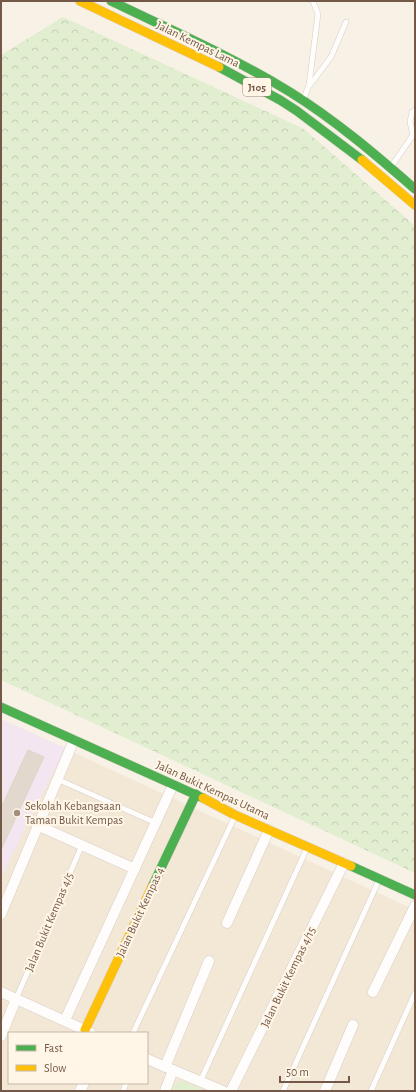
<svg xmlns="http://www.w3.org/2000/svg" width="416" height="1092" viewBox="0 0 416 1092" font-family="'Alegreya Sans',sans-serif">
<defs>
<pattern id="forest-crowns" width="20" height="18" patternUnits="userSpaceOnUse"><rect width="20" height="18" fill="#e2eed0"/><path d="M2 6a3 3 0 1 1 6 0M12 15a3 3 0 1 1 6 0" fill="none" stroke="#c5ceb4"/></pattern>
</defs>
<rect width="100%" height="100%" fill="#f7f1e6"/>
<!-- residential -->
<path fill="#f3e7d6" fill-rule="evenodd" d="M1,719l414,191v181h-414zM9,1033h138v50h-138z"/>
<!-- education -->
<polygon fill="#f3e6f0" points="1,719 65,748 1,878"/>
<!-- forest -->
<polygon fill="url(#forest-crowns)" points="63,17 304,129 415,226 415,873 1,680 1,55"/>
<!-- park -->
<polygon fill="#e2eed0" points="182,1081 205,1091 170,1091 173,1085"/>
<!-- building -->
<polygon fill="#e3d8ce" stroke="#e0d4c8" points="28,750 44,757 1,850 1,808"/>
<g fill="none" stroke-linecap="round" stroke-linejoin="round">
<defs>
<g id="lane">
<polyline points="310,85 331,57 346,22"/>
<polyline points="304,98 309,85 318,14 313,1"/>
<polyline points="391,167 413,135 410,122 412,112 415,110"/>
<polyline points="57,779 156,823"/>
<polyline points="16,999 82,845"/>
<polyline points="133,1033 235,816"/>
<polyline points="200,1082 307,848"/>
<polyline points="123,1091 126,1083"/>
<polyline points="283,1091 379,880"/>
<polyline points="371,1091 415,993"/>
</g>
<g id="street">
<polyline points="39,826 135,869"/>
<polyline points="1,914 74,740"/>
<polyline points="227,923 269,830"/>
<polyline points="1,992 91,1033"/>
<polyline points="373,992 415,906"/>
<polyline points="65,1020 173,785"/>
<polyline points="1,1036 16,999"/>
<polyline points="147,1059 223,1091"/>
<polyline points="165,1067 209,961"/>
<polyline points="80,1091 84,1083"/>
<polyline points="165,1091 173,1070"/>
<polyline points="231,1091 344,863"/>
<polyline points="325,1091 353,1025"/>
</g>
<g id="fast">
<path d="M111,1c60,29 122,56 179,91 45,28 85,62 125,97"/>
<polyline points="219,67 280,100 297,111 362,160"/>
<polyline points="1,707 203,798"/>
<polyline points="351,866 415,895"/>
<polyline points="152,887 196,794"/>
</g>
<g id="slow">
<polyline points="80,1 219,67"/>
<polyline points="362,160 415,205"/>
<polyline points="203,798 235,815 351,866"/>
<polyline points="85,1030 152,887"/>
</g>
</defs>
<!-- lane casing -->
<use href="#lane" stroke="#d8cec5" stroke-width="6"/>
<!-- street casing -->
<use href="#street" stroke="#d8cec5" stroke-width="11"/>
<!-- fast casing -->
<use href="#fast" stroke="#d7cdc3" stroke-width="10"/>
<!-- slow casing -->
<use href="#slow" stroke="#d7cdc3" stroke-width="10"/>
<!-- lane -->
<use href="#lane" stroke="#fefdfb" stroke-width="5"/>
<!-- street -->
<use href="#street" stroke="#fefdfb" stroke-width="10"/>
<!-- fast -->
<use href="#fast" stroke="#4caf50" stroke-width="9"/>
<!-- slow -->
<use href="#slow" stroke="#ffc107" stroke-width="9"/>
</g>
<!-- markers -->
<circle fill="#a28e7f" stroke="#fff6e7" stroke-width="1.5" cx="17" cy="813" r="4"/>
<g text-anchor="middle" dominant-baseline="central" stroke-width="4" stroke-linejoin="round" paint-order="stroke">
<!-- shield labels -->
<rect fill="#fff6e7" stroke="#9e8777" stroke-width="1" x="243" y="78" width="28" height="18" rx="3"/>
<g font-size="11" font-weight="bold" fill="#745847">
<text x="257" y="87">J105</text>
</g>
<!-- street labels -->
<g font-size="12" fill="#745847" stroke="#fff6e7">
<text transform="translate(198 44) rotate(26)">Jalan Kempas Lama</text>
<text transform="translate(213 790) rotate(25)">Jalan Bukit Kempas Utama</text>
<text transform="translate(140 912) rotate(-65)">Jalan Bukit Kempas 4</text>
<text transform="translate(49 922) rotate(-67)">Jalan Bukit Kempas 4/5</text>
<text transform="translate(288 977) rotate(-64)">Jalan Bukit Kempas 4/15</text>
</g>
<!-- poi labels -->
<g font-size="12" fill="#745847" stroke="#fff6e7" text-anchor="start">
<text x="25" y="806">Sekolah Kebangsaan<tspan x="25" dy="14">Taman Bukit Kempas</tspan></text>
</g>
</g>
<!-- border -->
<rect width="416" height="1092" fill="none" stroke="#745847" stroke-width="4"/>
<!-- legend -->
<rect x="8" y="1032" width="140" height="52" fill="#fff6e7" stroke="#c7b7a7"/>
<rect x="16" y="1045" width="20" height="6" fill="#4caf50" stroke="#c7b7a7"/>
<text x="44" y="1052" font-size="12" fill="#745847">Fast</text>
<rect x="16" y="1065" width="20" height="6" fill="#ffc107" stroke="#c7b7a7"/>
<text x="44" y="1072" font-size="12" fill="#745847">Slow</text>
<!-- scale -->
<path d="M280 1076v6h69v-6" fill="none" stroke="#745847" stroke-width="2"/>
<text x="286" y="1076" font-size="12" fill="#745847" stroke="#fff6e7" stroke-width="3" paint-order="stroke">50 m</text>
</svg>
